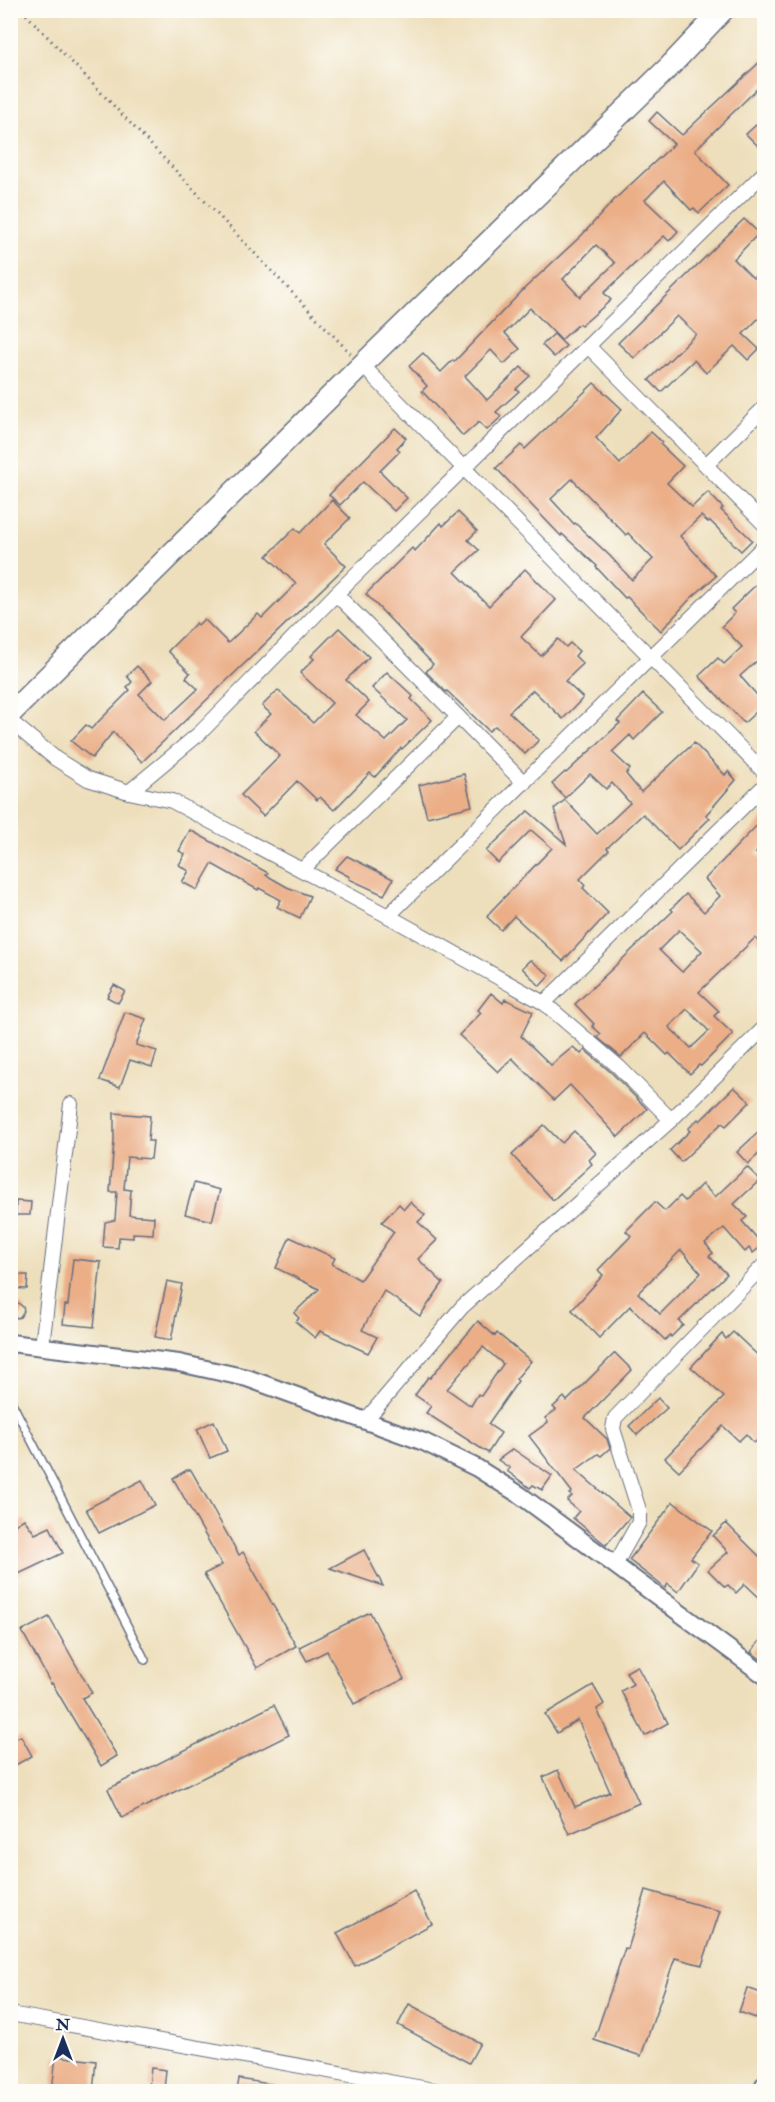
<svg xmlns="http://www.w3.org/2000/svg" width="775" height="2102" viewBox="0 0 775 2102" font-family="'IM FELL Double Pica',serif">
<rect width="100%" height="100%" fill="#fdfcf7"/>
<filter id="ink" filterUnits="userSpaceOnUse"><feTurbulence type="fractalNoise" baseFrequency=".0167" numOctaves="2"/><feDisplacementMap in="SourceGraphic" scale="12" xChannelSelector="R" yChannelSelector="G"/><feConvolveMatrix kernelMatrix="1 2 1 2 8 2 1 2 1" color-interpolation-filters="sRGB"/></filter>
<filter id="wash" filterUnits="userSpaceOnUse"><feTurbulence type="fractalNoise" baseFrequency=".008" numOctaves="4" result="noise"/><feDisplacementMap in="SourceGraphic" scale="24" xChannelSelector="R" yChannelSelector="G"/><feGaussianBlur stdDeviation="1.35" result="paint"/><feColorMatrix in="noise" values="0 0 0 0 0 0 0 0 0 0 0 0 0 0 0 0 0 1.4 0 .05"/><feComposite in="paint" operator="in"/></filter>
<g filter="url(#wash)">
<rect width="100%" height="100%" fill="#eedfbc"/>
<g id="blocks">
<!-- building -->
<g fill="#ebae87" fill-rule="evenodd">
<path d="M765,57v24l-70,69 33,35 -29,28 -5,-5 -3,2 -27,-29 -19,19 33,31 -9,10 -5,-5 -60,57 7,7 -30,26 -2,-2 -18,16 -31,-32 -25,25 15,16 -16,15 -13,-14 -26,26 22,24 34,-33 9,9 -14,13 3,2 -23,21 5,5 -14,13 -8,-8 -16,14 -41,-45 5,-5 -18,-20 14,-13 18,19 12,-12 1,2 71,-74 57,-53 33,-36 59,-55 -25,-23 8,-9 25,23zM596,245l19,18 -35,34 -17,-18z"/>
<polygon points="765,117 765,153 746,134"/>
<polygon points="744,219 759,233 734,259 753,278 765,267 765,312 743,334 759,349 748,360 734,346 706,373 694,360 661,392 649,380 696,334 677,316 634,358 618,343"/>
<polygon points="554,334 566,346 554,357 542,345"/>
<path d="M594,383l28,26 -26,29 24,26 31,-32 11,10 -2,2 23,22 -16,17 25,24 16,-15 15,16 -2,2 31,30 -11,11 -31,-30 -2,1 -7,-6 -21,20 36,40 -26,23 -29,32 -34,-34 -2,1 -29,-31 1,-1 -35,-32 -1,2 -65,-68 25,-23 4,4zM572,479l54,56 2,-2 25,26 -21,21 -22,-24 -35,-33 -1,1 -23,-25z"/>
<polygon points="395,428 406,438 397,448 400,451 380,471 407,498 394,511 363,482 340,505 329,495"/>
<polygon points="332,500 350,518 324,544 346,566 142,762 113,732 92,758 71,741 86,725 91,729 130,690 127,687 132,682 127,676 137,666 152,681 139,694 165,720 198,689 186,678 190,673 168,651 196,623 198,625 204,619 228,643 258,614 262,618 296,584 267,556 295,528 300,533"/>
<polygon points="458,512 477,531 468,540 479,550 455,572 489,606 525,569 556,600 521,637 541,656 558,639 566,647 570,643 579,651 575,656 583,664 565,681 583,698 563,719 533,690 509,712 539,740 525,754 495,726 489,731 447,691 446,692 426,672 433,664 432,663 366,594 412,548 415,551 441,523 443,526"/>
<polygon points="765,576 765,667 758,660 740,676 765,704 744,723 699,676 718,658 724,664 742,647 722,626 735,613 731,609"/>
<polygon points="339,628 369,657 346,680 369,702 356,715 386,741 407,720 372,688 387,672 413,696 411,699 432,720 402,749 401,748 375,777 370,773 334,810 320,797 317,800 297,781 263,816 241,795 280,756 254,731 271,714 262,706 278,690 313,723 332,703 300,673 314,659 311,656"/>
<polygon points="643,694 662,712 634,740 630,735 612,752 630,769 626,774 641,792 694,743 725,775 728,771 736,780 706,815 710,818 678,850 643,814 607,848 609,850 580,879 585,885 583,888 608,913 563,961 514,916 501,930 487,917 491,911 552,848 531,830 498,863 486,851 528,811 566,844 554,809 565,800 597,834 630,803 612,783 606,789 590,774 565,798 552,784 565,772 566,773 620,723 617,721"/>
<polygon points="464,774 472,806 427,817 419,785"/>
<path d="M765,817v26l-9,10 9,9v85l-10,-9 -56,54 20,19 -5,5 19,18 -32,32 -2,-1 -9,9 -21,-21 -2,2 -22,-22 -24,24 -24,-20 4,-3 -9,-8 2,-2 -19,-20 98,-93 -2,-2 15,-15 18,18 16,-16 -15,-17zM679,930l23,21 -20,21 -23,-22zM687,1009l22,22 -18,17 -22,-21z"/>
<polygon points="190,830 268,873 266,875 287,887 310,896 300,918 277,907 281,900 259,888 258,890 212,864 197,890 182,882 189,871 179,865 185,854 179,851"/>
<polygon points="347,856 393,879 384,895 349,879 350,877 335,869"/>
<polygon points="530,960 550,975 540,986 522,968"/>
<polygon points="114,985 125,991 118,1003 107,997"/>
<polygon points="491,993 503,1003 505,999 533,1012 521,1036 551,1065 573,1047 581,1054 585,1050 613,1074 647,1109 618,1137 570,1085 554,1100 512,1058 498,1072 459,1035 481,1013 478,1010"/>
<polygon points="125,1012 146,1019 136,1045 157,1051 152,1067 130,1060 120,1087 100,1080"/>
<polygon points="734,1087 750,1102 726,1126 722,1123 681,1162 670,1150 690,1131 688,1129 698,1119 700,1121"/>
<polygon points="114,1113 150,1116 148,1141 153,1141 151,1159 127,1157 124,1189 131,1190 129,1215 154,1217 153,1234 133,1233 133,1238 119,1237 118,1248 103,1247 105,1222 115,1220 117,1192 110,1192 114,1141"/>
<polygon points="544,1125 562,1143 574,1131 596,1153 589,1160 592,1164 553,1200 512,1155"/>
<polygon points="765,1126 765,1148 748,1164 737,1152"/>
<path d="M747,1167l13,13 -26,24 13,13 -5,4 21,24 -10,8 -4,-5 -4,4 -21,-24 -19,15 8,10 -4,3 18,18 -48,47 4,4 -12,12 -1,-2 -5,5 -35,-34 -31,32 -27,-28 31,-35 -5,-5 33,-34 -5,-5 29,-29 10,9 15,-15 5,5 17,-17 13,13zM681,1250l20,23 -41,41 -22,-21z"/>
<polygon points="194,1183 220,1190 212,1221 185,1214"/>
<polygon points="16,1201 31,1202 30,1215 16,1215"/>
<polygon points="410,1202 425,1215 418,1222 437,1240 418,1259 443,1283 420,1316 384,1291 362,1330 377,1337 368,1353 320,1331 315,1338 296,1322 299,1318 294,1313 319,1289 276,1268 290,1237 335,1258 332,1264 360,1280 394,1232 382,1222 399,1204 404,1209"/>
<polygon points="73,1259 101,1262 94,1327 63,1324 65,1305 68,1305"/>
<polygon points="10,1275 28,1275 27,1289 10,1288"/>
<polygon points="167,1281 182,1284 171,1340 155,1337"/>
<polygon points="17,1302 23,1307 24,1311 20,1317 17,1318 10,1314 10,1307"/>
<path d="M478,1321l17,15 2,-3 34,28 -15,18 2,2 -30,43 13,9 -13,20 -62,-40 5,-7 -16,-11 13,-18 2,1zM483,1347l20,17 -22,32 -3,-2 -7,12 -24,-17z"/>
<polygon points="733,1332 765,1362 765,1434 754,1443 746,1434 739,1441 723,1426 679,1471 665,1458 724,1397 691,1367 722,1334 726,1339"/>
<polygon points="615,1353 632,1370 585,1418 607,1439 610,1448 601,1456 598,1454 576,1470 630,1517 606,1545 573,1518 579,1511 567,1501 572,1496 569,1494 572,1492 529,1436 548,1422 545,1418 556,1410 553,1407 564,1397 567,1401"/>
<polygon points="658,1398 667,1408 637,1435 629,1426"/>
<polygon points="214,1421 227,1451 210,1458 197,1429"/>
<polygon points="513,1449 552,1476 542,1490 533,1485 530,1488 507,1471 510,1468 498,1460"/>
<polygon points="187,1470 191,1470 239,1555 243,1552 296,1646 257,1668 204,1574 222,1565 173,1478"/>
<polygon points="142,1480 155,1505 99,1533 86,1509"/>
<polygon points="673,1502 712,1531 691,1558 698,1563 678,1592 668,1584 665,1588 629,1560"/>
<polygon points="24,1519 35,1534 50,1527 63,1553 10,1578 10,1528"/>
<polygon points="726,1523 765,1562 765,1603 745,1584 736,1593 728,1585 725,1587 708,1570 728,1552 713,1536"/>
<polygon points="364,1550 383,1586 330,1568"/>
<polygon points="370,1612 404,1679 354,1704 327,1651 307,1661 299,1647"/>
<polygon points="49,1617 92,1693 82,1698 117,1756 101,1766 52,1683 51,1684 22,1631"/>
<polygon points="765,1634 765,1662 751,1652"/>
<polygon points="637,1666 668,1723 645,1736 621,1691 633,1684 626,1672"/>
<polygon points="593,1685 604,1704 597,1709 639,1803 569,1834 543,1777 558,1770 575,1807 610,1792 578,1720 557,1733 545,1714"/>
<polygon points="274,1705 289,1735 122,1818 108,1789"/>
<polygon points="21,1736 32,1756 10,1768 10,1741"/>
<polygon points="646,1890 720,1911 702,1965 675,1958 641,2056 594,2040 625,1948 628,1949"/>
<polygon points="414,1891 432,1924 355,1966 337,1933"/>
<polygon points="747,1988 764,1994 756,2018 739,2012"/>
<polygon points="409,2004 480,2043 469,2063 398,2025"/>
<polygon points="56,2056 96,2061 93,2091 52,2091"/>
<polygon points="151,2068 166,2070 164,2089 149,2087"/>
<polygon points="239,2079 276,2085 275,2091 237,2091"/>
</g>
</g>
</g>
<g filter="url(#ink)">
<use href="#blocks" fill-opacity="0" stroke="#656d7f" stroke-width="1.5"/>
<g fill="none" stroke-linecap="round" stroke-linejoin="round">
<defs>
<polyline id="service" points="10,1399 145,1660"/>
<g id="minor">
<polyline points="588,346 764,524"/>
<polyline points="362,365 764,772"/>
<polyline points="706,465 764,408"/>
<polyline points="336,594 524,783"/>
<polyline points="10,721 56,759 88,779 129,792 172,801 388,916 544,1003 619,1067 671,1120"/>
<polyline points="129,792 200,733 336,594 764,173"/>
<polyline points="302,870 458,717"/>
<polyline points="388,916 764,546"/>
<polyline points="544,1003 764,786"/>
<polyline points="42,1346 71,1104"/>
<polyline points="365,1421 462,1307 671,1120 764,1028"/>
<polyline points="615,1565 639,1522 639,1510 613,1429 615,1418 764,1265"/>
<polyline points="10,2014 445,2092"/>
</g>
<g id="tertiary">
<polyline points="10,1343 179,1363 247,1378 424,1442 477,1468 520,1495 764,1675"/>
<polyline points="762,2092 764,2085"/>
</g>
<polyline id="primary" points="10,714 362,365 670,66 723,10"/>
</defs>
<!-- service casing -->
<use href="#service" stroke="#656d7f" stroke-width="10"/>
<!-- minor casing -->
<use href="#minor" stroke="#656d7f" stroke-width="16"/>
<!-- tertiary casing -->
<use href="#tertiary" stroke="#656d7f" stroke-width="20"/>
<!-- primary casing -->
<use href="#primary" stroke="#656d7f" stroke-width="24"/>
<!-- path -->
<polyline stroke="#656d7f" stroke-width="3" stroke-dasharray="1.5 4.5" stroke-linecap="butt" points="22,10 351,354"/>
<!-- service -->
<use href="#service" stroke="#fff" stroke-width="7"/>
<!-- minor -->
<use href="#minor" stroke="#fff" stroke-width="14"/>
<!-- tertiary -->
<use href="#tertiary" stroke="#fff" stroke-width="16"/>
<!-- primary -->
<use href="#primary" stroke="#fff" stroke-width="21"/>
</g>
</g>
<!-- margin -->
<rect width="775" height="2102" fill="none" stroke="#fdfcf7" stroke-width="36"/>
<!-- north arrow -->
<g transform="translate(63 2039)" stroke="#fdfcf7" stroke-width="4.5" paint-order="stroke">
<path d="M0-4.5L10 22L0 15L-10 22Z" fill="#1b2f5e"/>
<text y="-9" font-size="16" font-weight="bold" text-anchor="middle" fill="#1b2f5e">N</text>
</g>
</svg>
